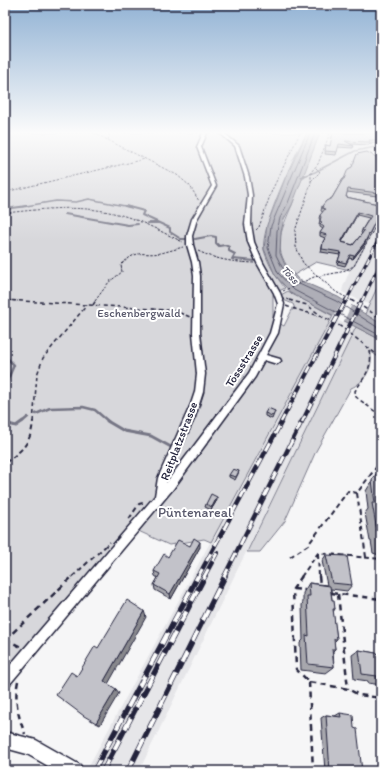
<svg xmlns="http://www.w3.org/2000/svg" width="386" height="776" viewBox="0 0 386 776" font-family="Itim,sans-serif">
<rect width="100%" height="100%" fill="#f6f6f7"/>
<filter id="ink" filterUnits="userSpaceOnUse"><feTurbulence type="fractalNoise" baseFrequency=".025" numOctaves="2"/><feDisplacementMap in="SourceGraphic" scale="8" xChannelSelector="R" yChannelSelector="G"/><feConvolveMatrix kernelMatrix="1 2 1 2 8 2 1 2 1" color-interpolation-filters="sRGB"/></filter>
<g filter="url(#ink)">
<!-- built -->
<g fill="#e6e6e9">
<polygon points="381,216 381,279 370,305 342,292 343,287 350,270 354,266"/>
<polygon points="333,316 356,327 139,771 86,771"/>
</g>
<!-- green -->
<g fill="#d7d7db" stroke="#7c7c8b">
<path d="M5,133h302c-11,18 -48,98 -43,117 4,14 12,27 21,38l-12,6v26l11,6 8,-16 3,-1 -2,-5 -12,-5 1,-2 -3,-1 9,-5 45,25 -122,226 -7,-3 -35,6 -35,-16 -129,152z"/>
<path d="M320,133h60l1,83 -27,50 -4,4 -34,-8 -22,13c-23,-26 -14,-42 -2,-70 5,-13 5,-21 14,-30l-3,-1z"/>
<polygon points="381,279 381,324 365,314"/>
<path d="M356,327l25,13v19l-11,-8c5,15 -6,32 -19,37l-35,63 -31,70 -25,31h-13z"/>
</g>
<!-- water -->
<polygon fill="#aeaeb7" stroke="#767685" points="307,133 320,133 292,205 284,219 281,232 280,253 285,265 299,280 338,297 381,324 381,340 292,294 275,275 264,249 267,225 285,179"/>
<!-- pier -->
<polygon fill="#f6f6f7" points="344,299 352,304 343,323 333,318"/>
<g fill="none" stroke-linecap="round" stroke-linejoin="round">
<!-- shore -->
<g stroke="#5a5a6d" stroke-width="1">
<polyline points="310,133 271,226 268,248 278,273 294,290 381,336"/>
<polyline points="315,133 288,203 280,218 277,231 276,255 282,267 297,283 336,301 377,327 381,328"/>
</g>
<!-- stream-far3 -->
<g stroke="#767685" stroke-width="1.5">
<polyline points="301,177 315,172 355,151 381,146"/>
<polyline points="20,207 56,201 76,202 89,199 130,207"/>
</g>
<!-- stream-far2 -->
<g stroke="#767685" stroke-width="2">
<polyline points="125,206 144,211 142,215 170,228 170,232 181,239 188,239"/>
<polyline points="5,209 27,206"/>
<polyline points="65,214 128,225 138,224"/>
<polyline points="147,223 158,223"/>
<polyline points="195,239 211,236 216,237 216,243 219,246 225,245 229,247 229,251 235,254 232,259 256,261"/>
</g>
<!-- stream-far1 -->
<g stroke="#767685" stroke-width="2.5">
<polyline points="5,356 14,365 5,386"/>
<polyline points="36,414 50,408 83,407 95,410 109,422"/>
<polyline points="22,422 28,417"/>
</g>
<!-- stream -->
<g stroke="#767685" stroke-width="3">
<polyline points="107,421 124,431 151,436 171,447"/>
<polyline points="5,423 16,426 23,421"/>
</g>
<defs>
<polygon id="minor" points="203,133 207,133 201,147 216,186 197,219 192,236 193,245 198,262 200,276 200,333 205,374 203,392 195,417 173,464 166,483 249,373 270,333 278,304 274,293 257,263 248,242 245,224 248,195 245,177 235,146 220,133 224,133 239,146 249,177 252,195 251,224 254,242 263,263 280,293 284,304 278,333 266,355 280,359 281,361 277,364 264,360 255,377 173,489 9,685 5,687 5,671 155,496 158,478 191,404 195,392 197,374 193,333 194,276 192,262 187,245 187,236 192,219 212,186 197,147"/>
<polygon id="major" points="5,732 36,740 80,765 83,771 57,771 27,754 5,748"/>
</defs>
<!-- minor casing -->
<use href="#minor" stroke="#22223b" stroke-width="3"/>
<!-- major casing -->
<use href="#major" stroke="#22223b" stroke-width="3"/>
<!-- path-far3 -->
<g stroke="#22223b" stroke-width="1" stroke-dasharray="2.5 1.5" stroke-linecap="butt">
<polyline points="94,133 177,175 190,186 199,201"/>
<polyline points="330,133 318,164 311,172 311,183 295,231 296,247 303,263 336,292 353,301"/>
<polyline points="108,140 110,133"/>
<polyline points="369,143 381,143"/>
<polyline points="311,181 320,172 316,168"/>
<polyline points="5,192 145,159"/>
<path d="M5,213c39,-4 78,-9 116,2 22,6 42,18 62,27"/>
<polyline points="256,230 259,227 272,190 300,133"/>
<path d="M198,251c19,9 35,11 56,12"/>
<polyline points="283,291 314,277 341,272 354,266 381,216"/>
<polyline points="286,299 292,301"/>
<polyline points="5,300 18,301"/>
<path d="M95,301l14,-19 13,-10 -1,-7c17,-17 20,-9 40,-12 8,-2 15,-4 22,-6"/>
</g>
<!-- path-far2 -->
<g stroke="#22223b" stroke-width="1.5" stroke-dasharray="4 3" stroke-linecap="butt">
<polyline points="5,300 154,309 175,311 190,317"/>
<polyline points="289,300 307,305 323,317"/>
<polyline points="351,300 381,318"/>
<polyline points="93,305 96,300"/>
<path d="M286,306c13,5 26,7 39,12 21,9 37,27 56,39"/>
<path d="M370,351c3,16 -6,27 -15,40l1,6 25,19"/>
<polyline points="33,422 37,375 43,358 87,305"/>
</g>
<!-- path-far1 -->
<g stroke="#22223b" stroke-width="2" stroke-dasharray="5 3.5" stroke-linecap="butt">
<path d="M5,463c17,-13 26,-19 28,-42"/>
<polyline points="129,519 139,504 143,503"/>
<polyline points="318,554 319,577"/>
<polyline points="290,557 308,545 348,491 357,493"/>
<polyline points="366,557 357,493 381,461"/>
<polyline points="72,577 110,542"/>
<polyline points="301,577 318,553 381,559"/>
</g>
<!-- path -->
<g stroke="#22223b" stroke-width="2.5" stroke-dasharray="6 4.5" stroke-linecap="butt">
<polyline points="302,576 293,589 296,669 309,682 348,689 359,695 381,698"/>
<polyline points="319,576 320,586"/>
<polyline points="293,589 305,590"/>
<polyline points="331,593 381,599"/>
<polyline points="338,594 348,689"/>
<polyline points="5,639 21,647"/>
<polyline points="5,640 73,576"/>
<path d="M18,681c-4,19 0,35 7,53"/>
<polyline points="309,682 313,771"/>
</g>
<!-- minor -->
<use href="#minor" fill="#fff" fill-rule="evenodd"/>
<!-- major -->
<use href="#major" fill="#fff" fill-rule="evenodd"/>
<defs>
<g id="rail-far3">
<polyline points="346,301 381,235"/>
<polyline points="362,301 381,262"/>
</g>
<g id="rail-far2">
<polyline points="281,422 346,300"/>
<polyline points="302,422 362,300"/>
</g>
<g id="rail-far1">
<polyline points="198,577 282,421"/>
<polyline points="204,577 217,553"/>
<polyline points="224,577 302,421"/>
</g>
<g id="rail">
<polyline points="94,771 198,576"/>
<polyline points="103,771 205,576"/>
<polyline points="128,771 225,576"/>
</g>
</defs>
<!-- rail-far3 casing -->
<use href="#rail-far3" stroke="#22223b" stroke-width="3"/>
<!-- rail-far2 casing -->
<use href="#rail-far2" stroke="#22223b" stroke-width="4"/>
<!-- rail-far1 casing -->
<use href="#rail-far1" stroke="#22223b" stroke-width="4.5"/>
<!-- rail casing -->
<use href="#rail" stroke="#22223b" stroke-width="5.5"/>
<!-- rail-far3 -->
<use href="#rail-far3" stroke="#fff" stroke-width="2" stroke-dasharray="5.5" stroke-linecap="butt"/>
<!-- rail-far2 -->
<use href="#rail-far2" stroke="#fff" stroke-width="2.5" stroke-dasharray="7" stroke-linecap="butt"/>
<!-- rail-far1 -->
<use href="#rail-far1" stroke="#fff" stroke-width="3" stroke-dasharray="9" stroke-linecap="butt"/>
<!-- rail -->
<use href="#rail" stroke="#fff" stroke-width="4" stroke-dasharray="12" stroke-linecap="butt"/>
</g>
<!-- wall -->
<g fill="#a7a7ad" stroke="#22223b" fill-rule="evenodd">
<polygon points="333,133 381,134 381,143 370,143 369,145 350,144 354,146 353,148 338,147 336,155 325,154 326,145 330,146"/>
<path d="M343,179l38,9 -4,8 -30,-4 -1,5 32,7 -14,41 -11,14 -4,-1 -4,8 -8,-2 3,-9 -19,-3 2,-10 2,-4 -5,-2v-3l3,-4 -3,-2v-3h-1l1,-4 -1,-2 1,-3 3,-3 -2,-1 1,-5 10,-8zM357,215l12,3 -7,12 -1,3 1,1 -9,11 -11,-3z"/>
<polygon points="275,411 274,414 272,419 265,416 265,413"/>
<polygon points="381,467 381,555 379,555 373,553 371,541 370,541 365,513 368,509 366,491"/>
<polygon points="239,471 238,474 235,480 229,477 229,475"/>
<polygon points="217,500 211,510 205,507 206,504"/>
<polygon points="190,546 200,547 171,599 155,590 154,585 158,578 155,576 154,571 168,557"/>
<polygon points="326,555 352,585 347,591 331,589 332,600 335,609 333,612 337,639 334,642 335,649 333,651 334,667 326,673 301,670 300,643 303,640 302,605 303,602 303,593 309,583 327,585 322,561"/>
<polygon points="359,650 381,654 381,685 368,683 368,681 354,679 352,655"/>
<polygon points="340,713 354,728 362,771 325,771 321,718 326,715 335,716"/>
</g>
<!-- shaded-wall -->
<g fill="#88888d" stroke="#22223b">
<polygon points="381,210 364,245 353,259 354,256"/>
<polygon points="358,212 357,215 340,245 341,242"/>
<polygon points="217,497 217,500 211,510 212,507"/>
<polygon points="200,542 200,547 171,599 170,594"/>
<polygon points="144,611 146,617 108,684 104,681"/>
<polygon points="116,689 119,693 100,725 96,723"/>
</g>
<!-- building -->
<g fill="#c2c2c9" stroke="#22223b" fill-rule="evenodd">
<polygon points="333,133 380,133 381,134 381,140 369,140 370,142 345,141 354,146 339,144 337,152 325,151 326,145 330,146"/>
<path d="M367,152l14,8v27l-3,6 -30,-4 -2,8 32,7 -1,2 4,1v3l-16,32 -11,14 -4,-1 -4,8 -8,-2 3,-9 -19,-3 1,-7 4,-7 -7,-2 4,-6 -4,-3 2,-2 -2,-1 1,-4 -1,-2 5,-6 -3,-1 1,-2h-1l4,-5 6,-3 11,-19h1l4,-10 4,-2 5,-13zM358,212l13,4 -9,14 2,1 -11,14 -12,-3z"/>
<polygon points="268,408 275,411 272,416 265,413"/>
<polygon points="381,467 381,544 378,531 377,531 372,503 375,503 372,480"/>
<polygon points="233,469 239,471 236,477 229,475"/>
<polygon points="211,494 217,497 212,507 206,504"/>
<polygon points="194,538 200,542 170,594 154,585 160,574 154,571 164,554 168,557 178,540 190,546"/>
<polygon points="326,555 347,556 352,585 332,583"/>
<polygon points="309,583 330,586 332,600 334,600 335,609 333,609 337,639 334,639 335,649 332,649 334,667 308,664 306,635 309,636 307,596 310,596"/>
<polygon points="127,600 144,611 104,681 116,689 96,723 84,716 56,695 71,672 77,676 95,646 98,648"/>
<polygon points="359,650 381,654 381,679 377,679 377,676 362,674"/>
<polygon points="340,713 353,715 354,728 357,729 362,771 330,771 326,715 341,717"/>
</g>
</g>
<!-- sky -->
<linearGradient id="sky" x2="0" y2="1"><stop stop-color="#91b2d4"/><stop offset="0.55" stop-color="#fbfbfb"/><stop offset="1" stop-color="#fbfbfb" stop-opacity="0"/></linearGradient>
<rect width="386" height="241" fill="url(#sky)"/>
<g text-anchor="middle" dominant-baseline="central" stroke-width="4" stroke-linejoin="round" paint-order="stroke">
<!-- far-water labels -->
<g font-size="11" font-style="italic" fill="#5a5a6d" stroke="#fff">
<text transform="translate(290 275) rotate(47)">Töss</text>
</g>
<!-- park labels -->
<g font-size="12" fill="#58586b" stroke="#fff">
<text x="139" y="313">Eschenbergwald</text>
</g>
<!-- street labels -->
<g font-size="12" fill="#22223b" stroke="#fff">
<text transform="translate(244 361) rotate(-58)">Tössstrasse</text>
<text transform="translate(179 441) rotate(-69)">Reitplatzstrasse</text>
</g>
<!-- near-park labels -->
<g font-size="14" fill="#58586b" stroke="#fff">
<text x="195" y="512">Püntenareal</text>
</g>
</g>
<!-- margin -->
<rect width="386" height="776" fill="none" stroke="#fff" stroke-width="20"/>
<rect x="10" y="10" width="366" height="756" fill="none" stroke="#22223b" stroke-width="1.5" filter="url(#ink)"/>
</svg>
